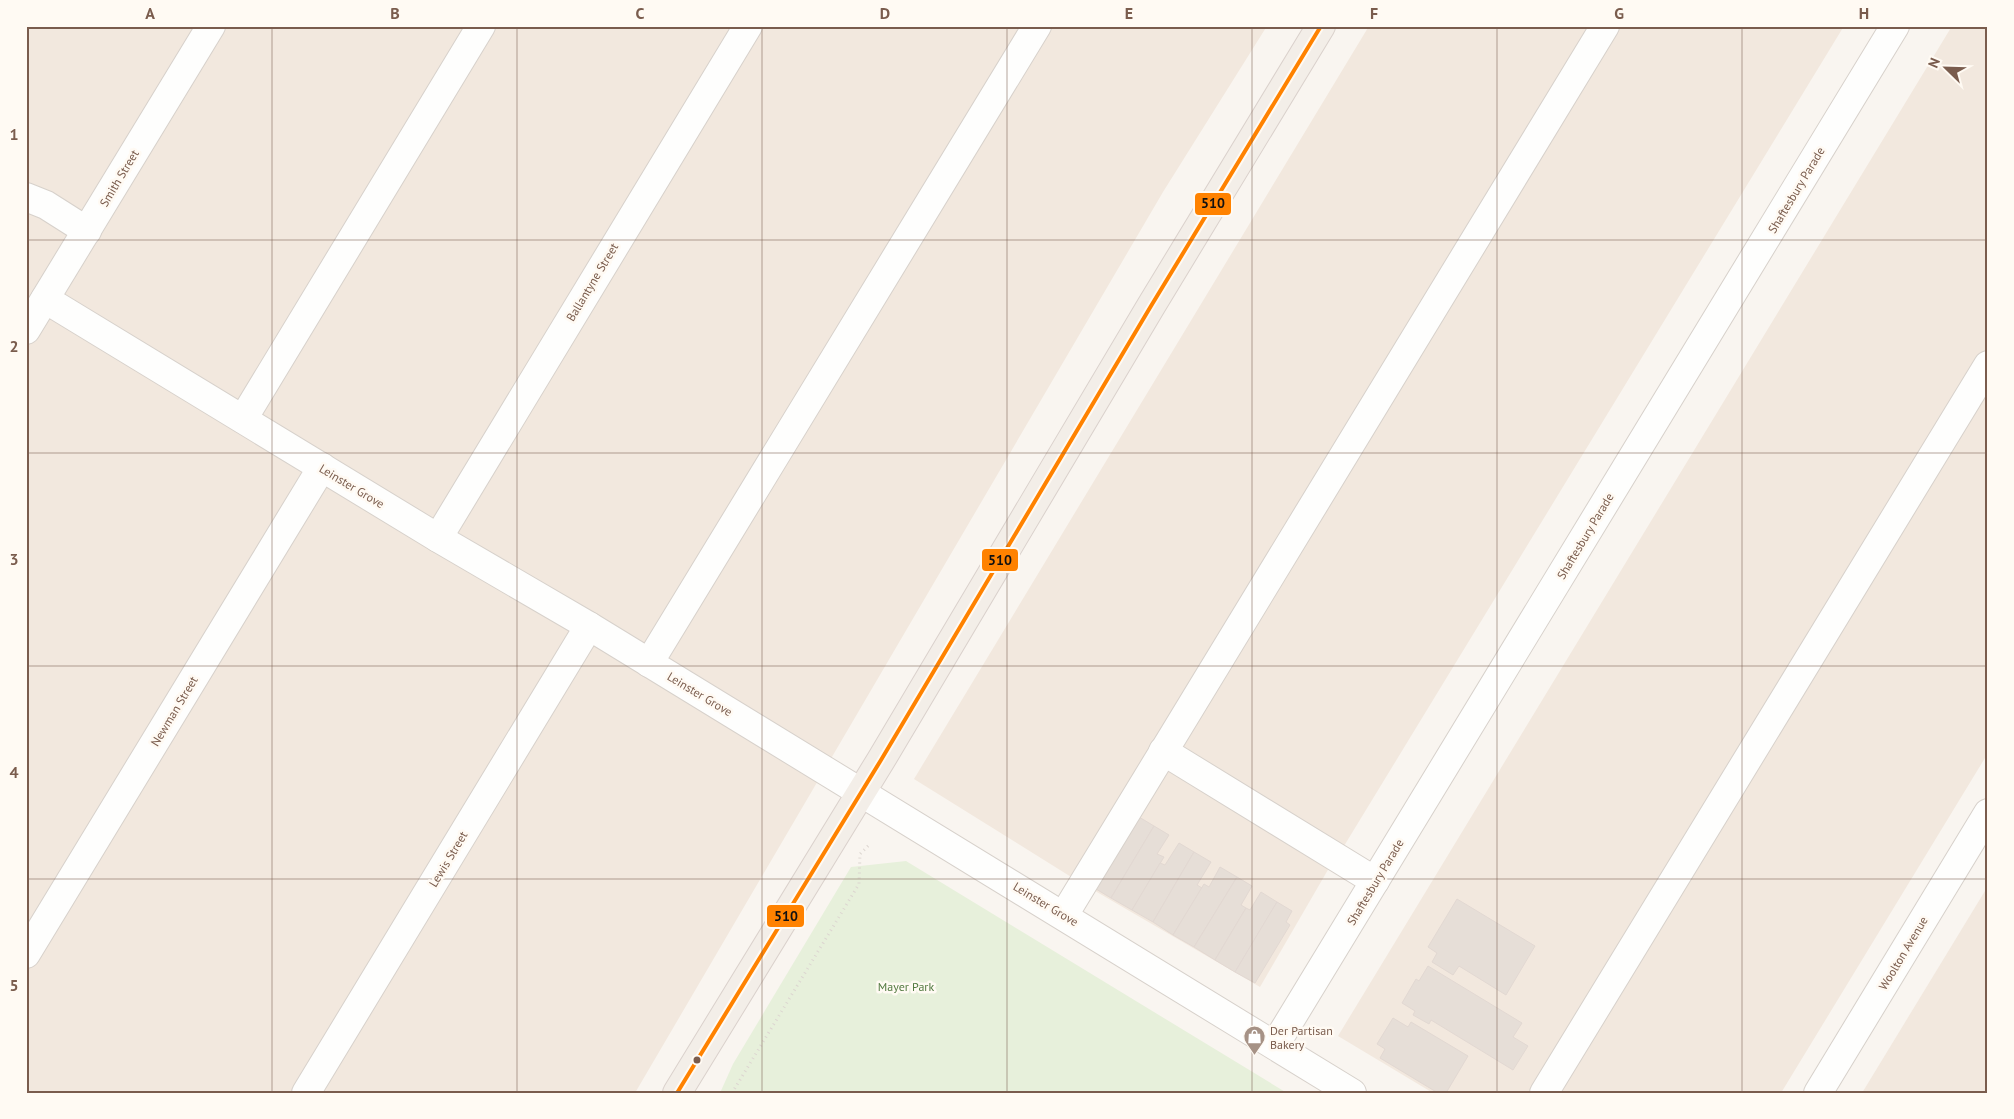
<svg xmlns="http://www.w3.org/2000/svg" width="2014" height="1119" viewBox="0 0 2014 1119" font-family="'PT Sans',sans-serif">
<rect width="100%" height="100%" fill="#f9f5f0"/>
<!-- residential -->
<g fill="#f2e8de">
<polygon points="26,26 1267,26 1163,192 635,1093 26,1093"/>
<polygon points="1369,26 1596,26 1076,880 914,779"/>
<polygon points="1613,26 1844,26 1344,846 1176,746"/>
<polygon points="1952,26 1988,26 1988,354 1538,1093 1433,1093 1338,1036"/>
<polygon points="1988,375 1988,753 1781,1093 1551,1093"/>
<polygon points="1164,767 1329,868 1260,987 1090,888"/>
<polygon points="1988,886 1988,1093 1862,1093"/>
</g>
<!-- green -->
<polygon fill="#e7f0db" points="906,861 1287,1093 720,1093 733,1064 851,867"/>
<!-- building -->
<g fill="#e6ded7" stroke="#e2d8d2">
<polygon points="1139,817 1154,826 1111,898 1091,886"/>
<polygon points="1154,826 1169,835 1157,854 1164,857 1132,910 1111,898"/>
<polygon points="1179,843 1194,852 1153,922 1132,910 1160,863 1165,865"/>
<polygon points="1194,852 1211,862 1197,885 1202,888 1173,935 1153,922"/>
<polygon points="1220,867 1237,877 1194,947 1173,935 1204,884 1209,887"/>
<polygon points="1237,877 1252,886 1241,905 1246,908 1215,960 1194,947"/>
<polygon points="1261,892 1277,902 1235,972 1215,960 1246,908 1250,910"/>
<polygon points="1457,899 1535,946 1506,995 1459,966 1453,975 1432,962 1437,953 1428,947"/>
<polygon points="1277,902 1292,911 1286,922 1290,925 1255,983 1235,972"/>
<polygon points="1428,966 1522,1023 1513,1037 1528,1046 1513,1070 1431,1020 1429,1024 1413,1015 1415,1011 1402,1003 1416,979 1419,981"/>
<polygon points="1393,1018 1408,1027 1411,1022 1468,1056 1446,1093 1438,1093 1380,1058 1385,1049 1377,1044"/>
</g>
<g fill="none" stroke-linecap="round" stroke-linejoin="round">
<defs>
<g id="minor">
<polyline points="26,197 46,205 87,231"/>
<polyline points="45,299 438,538 589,626 1352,1093"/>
<polyline points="26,330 211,26"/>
<polyline points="243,419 481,26"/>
<polyline points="438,538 748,26"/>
<polyline points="649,663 1037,26"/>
<polyline points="1163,751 1375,881"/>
<polyline points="1064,915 1605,26"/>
<polyline points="26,954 322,467"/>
<polyline points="1275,1045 1895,26"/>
<polyline points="306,1093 589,626"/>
<polyline points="1544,1093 1988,365"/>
<polyline points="1818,1093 1988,813"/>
</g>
<polyline id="major" points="677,1093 881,760 1151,306 1321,26"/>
</defs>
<!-- minor casing -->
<use href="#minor" stroke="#d7d1cb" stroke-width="30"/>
<!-- major casing -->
<use href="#major" stroke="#dad1cc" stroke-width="30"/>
<!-- path -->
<polyline stroke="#dcd5d0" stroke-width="3" stroke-dasharray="1 4" stroke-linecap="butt" points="732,1093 859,884 860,854 869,845"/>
<!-- minor -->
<use href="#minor" stroke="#fefefd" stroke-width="28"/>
<!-- major -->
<use href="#major" stroke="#f3eee8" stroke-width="28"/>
<defs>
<polyline id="bus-1" points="677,1093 881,760 1151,306 1321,26"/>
</defs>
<!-- bus-1 casing -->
<use href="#bus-1" stroke="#fffaf3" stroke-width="8"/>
<!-- bus-1 -->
<use href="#bus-1" stroke="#ff8200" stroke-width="4"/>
</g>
<!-- grid -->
<path fill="none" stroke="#7a5c4d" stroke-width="1" stroke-opacity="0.55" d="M272,26v1067M517,26v1067M762,26v1067M1007,26v1067M1252,26v1067M1497,26v1067M1742,26v1067M26,240h1962M26,453h1962M26,666h1962M26,879h1962"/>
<!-- icons -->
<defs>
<symbol id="shop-pin" viewBox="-11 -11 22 30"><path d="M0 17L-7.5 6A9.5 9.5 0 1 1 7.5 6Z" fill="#a69286" stroke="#fffaf3"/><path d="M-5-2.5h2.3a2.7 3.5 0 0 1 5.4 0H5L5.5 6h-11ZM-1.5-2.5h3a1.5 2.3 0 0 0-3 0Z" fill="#fff"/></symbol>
</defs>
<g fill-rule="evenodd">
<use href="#shop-pin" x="1242" y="1024" width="25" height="34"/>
</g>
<!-- markers -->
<circle fill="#7a5c4d" stroke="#fffaf3" stroke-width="2" cx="697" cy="1060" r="4.5"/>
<g text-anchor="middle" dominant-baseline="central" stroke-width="5" stroke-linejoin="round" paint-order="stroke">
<!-- street labels -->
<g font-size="12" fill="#7a5c4d" stroke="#fffaf3">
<text transform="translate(119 178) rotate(-59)">Smith Street</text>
<text transform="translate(1796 190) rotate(-59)">Shaftesbury Parade</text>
<text transform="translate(592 282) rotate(-59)">Ballantyne Street</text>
<text transform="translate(352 486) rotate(31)">Leinster Grove</text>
<text transform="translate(1585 536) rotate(-59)">Shaftesbury Parade</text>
<text transform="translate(700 694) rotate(31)">Leinster Grove</text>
<text transform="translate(174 711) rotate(-59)">Newman Street</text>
<text transform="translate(448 859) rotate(-59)">Lewis Street</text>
<text transform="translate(1375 882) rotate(-59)">Shaftesbury Parade</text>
<text transform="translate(1046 904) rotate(31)">Leinster Grove</text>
<text transform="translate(1903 953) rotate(-59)">Woolton Avenue</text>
</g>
<!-- park labels -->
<g font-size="12" fill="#537a41" stroke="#fffaf3">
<text x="906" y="986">Mayer Park</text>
</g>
<!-- poi labels -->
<g font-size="12" fill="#7a5c4d" stroke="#fffaf3" text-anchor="start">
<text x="1270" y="1030">Der Partisan<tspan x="1270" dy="14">Bakery</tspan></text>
</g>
</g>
<g stroke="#fffaf3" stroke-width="2">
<rect x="1194" y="192" width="38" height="24" rx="5" fill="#ff8200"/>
<rect x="981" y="548" width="38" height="24" rx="5" fill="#ff8200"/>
<rect x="766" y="904" width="39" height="24" rx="5" fill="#ff8200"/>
</g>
<g font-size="14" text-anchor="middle" font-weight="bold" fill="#111">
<text x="1213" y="208">510</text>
<text x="1000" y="565">510</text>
<text x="786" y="921">510</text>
</g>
<!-- border -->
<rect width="2014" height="1119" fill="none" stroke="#fffaf3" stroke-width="55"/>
<!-- north arrow -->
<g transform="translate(1946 68) rotate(293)" stroke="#fffaf3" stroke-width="4" paint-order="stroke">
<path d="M0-4L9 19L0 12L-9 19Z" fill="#7a5c4d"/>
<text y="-8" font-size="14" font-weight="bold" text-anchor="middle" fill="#7a5c4d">N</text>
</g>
<rect x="28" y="28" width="1958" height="1064" fill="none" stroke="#7a5c4d" stroke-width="2"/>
<g font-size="16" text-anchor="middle" font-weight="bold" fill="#7a5c4d">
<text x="150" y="19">A</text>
<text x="395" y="19">B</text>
<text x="640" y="19">C</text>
<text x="885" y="19">D</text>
<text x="1129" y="19">E</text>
<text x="1374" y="19">F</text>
<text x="1619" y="19">G</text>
<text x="1864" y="19">H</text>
<text x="14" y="140">1</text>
<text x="14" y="352">2</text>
<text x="14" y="565">3</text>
<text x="14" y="778">4</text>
<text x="14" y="991">5</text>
</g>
</svg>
